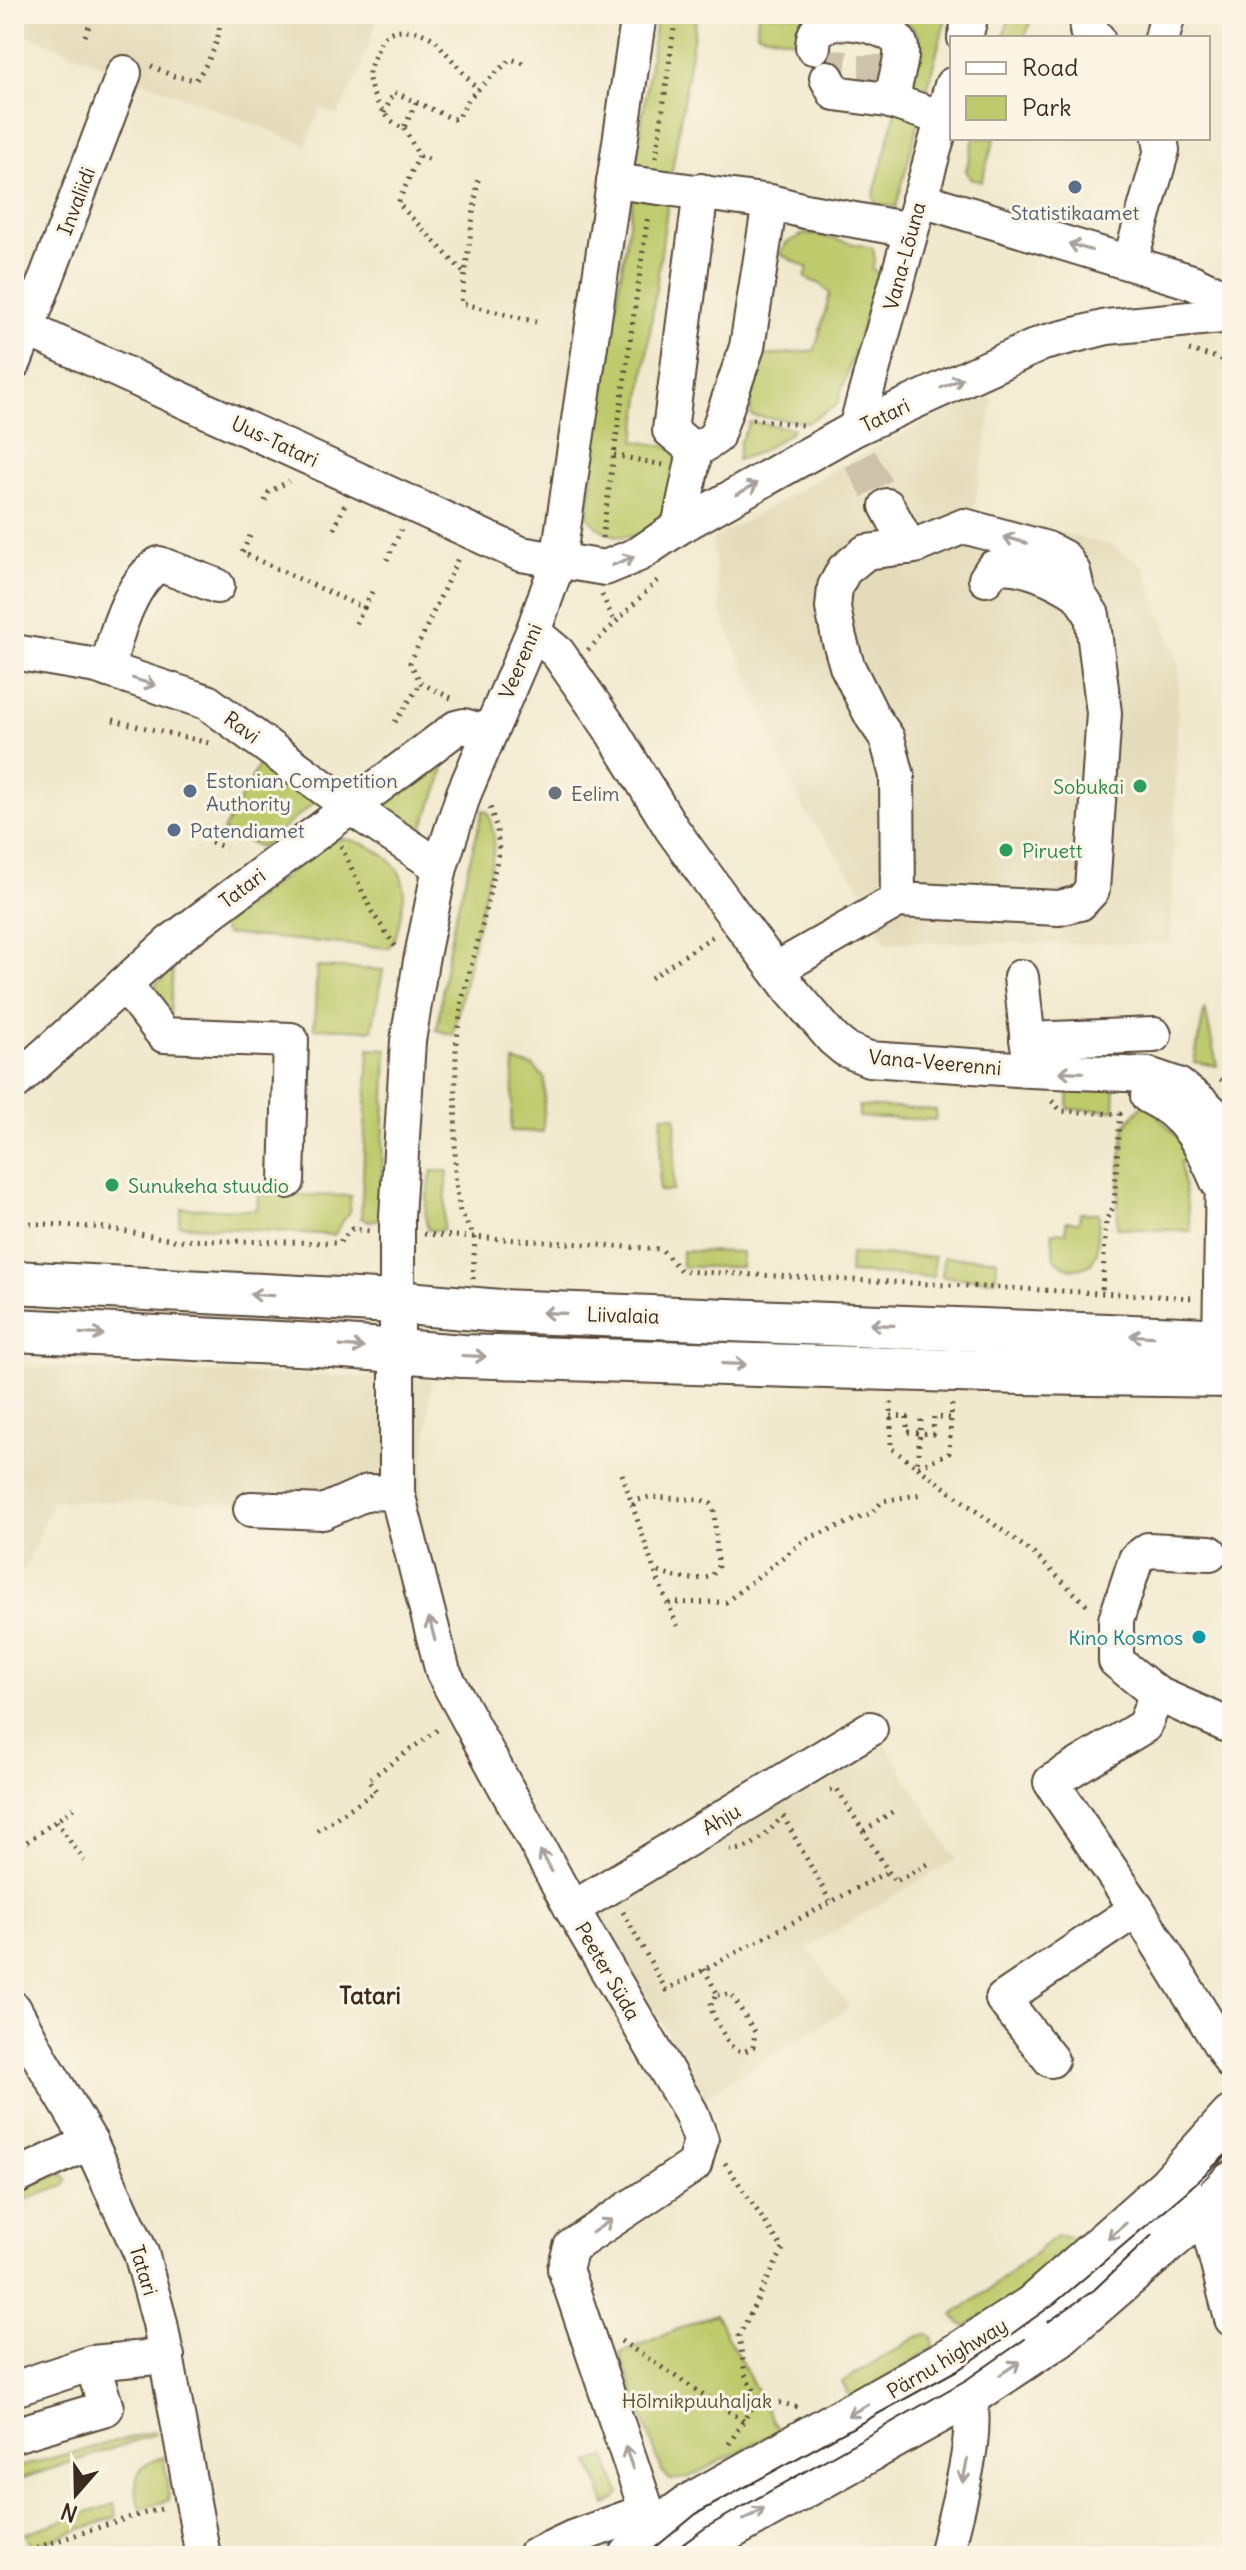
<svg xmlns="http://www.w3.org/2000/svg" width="1246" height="2570" viewBox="0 0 1246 2570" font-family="Delius,sans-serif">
<rect width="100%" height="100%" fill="#fcf5e5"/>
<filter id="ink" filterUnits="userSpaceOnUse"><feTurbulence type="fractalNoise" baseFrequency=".0125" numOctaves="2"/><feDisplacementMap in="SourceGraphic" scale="16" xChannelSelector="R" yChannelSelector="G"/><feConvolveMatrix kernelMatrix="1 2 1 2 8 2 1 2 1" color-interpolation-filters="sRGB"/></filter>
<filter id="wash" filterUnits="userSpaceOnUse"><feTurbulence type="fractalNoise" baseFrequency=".006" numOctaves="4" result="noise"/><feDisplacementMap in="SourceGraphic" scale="32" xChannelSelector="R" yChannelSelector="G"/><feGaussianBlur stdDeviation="1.8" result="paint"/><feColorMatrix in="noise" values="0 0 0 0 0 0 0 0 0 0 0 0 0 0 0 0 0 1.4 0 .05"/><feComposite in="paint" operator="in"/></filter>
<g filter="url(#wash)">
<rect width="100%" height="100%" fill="#f1e9ce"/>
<!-- built -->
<g fill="#e4dbba">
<polygon points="14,14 352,14 378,18 360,72 337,116 321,108 306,145 14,30"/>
<polygon points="993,398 974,511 1113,546 1144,566 1179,664 1171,944 885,942 863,891 800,804 720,610 712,540 865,452 970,400"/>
<polygon points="14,1366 432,1379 420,1504 53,1501 23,1573 14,1570"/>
<polygon points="879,1733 956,1859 808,1947 849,2008 704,2097 597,1908"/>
</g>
<!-- green -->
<g fill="#becb6d" stroke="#7c7a46" stroke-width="2">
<polygon points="657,14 697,14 672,171 665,177 639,169 636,163"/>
<polygon points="758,14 814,14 802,42 757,33"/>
<path d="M884,14h63l-51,193 -19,-3 -4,-7 23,-85 12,-20 12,-49c-1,-19 -21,-23 -36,-29z"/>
<polygon points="1017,15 1031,19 1025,38 1003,38 1010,16"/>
<polygon points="974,138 995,138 981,182 970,178 966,171"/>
<path d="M633,197l33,4 1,8 -32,232 46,8c-6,16 -12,54 -19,67 -16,29 -56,26 -74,1l7,-77z"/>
<polygon points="806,233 873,248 875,261 872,269 879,273 837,405 808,422 752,416 749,400 758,357 815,350 830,293 820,284 805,278 808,268 780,254 786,243"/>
<polygon points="750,422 793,428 790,433 759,452 737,460 740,442"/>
<polygon points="446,758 439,787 422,828 417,831 411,829 379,805"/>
<polygon points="261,761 316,801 261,847 223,831"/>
<polygon points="483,810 488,812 494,835 493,855 453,1035 436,1030 439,1019 444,975 454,921"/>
<path d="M345,839c25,4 56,21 59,49 1,8 -2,17 -3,25 -3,14 -3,24 -13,35l-163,-14 -4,-9 111,-85z"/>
<polygon points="317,967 383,970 372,1030 314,1028"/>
<polygon points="173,970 170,1020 143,995"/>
<polygon points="1205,1008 1217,1066 1194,1062"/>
<polygon points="369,1048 387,1049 380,1219 370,1221 361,1218"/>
<polygon points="514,1062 533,1066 545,1078 543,1132 511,1131"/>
<polygon points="1069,1082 1115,1084 1114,1110 1068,1109"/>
<polygon points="1145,1102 1200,1161 1180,1162 1191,1231 1117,1228 1120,1169 1125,1125"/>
<polygon points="859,1106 936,1110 935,1120 859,1117"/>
<polygon points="662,1116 676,1116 673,1191 659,1191"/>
<path d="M432,1171h16l-5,59h-15c-6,-20 0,-39 4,-59z"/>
<polygon points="258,1194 351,1196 349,1212 334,1235 179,1225 182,1208 257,1210"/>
<path d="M1080,1213h19l-2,39 -6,12c-14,8 -27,6 -37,-7l-2,-25 14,1v-12l13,1z"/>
<polygon points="682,1251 742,1252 741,1267 682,1267"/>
<polygon points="850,1254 934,1257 934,1277 849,1273"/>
<polygon points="943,1257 997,1259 996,1280 942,1277"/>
<polygon points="62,2173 67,2181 64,2186 24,2200 20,2199 17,2192"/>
<polygon points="1056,2236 1082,2238 1013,2298 965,2326 960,2324 953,2315 986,2292"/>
<polygon points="715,2314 779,2431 687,2478 670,2480 662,2471 620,2353"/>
<polygon points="928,2333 932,2336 934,2347 851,2400 842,2382 917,2337"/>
<polygon points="155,2431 156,2434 14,2481 14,2468"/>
<path d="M164,2457l5,43 -28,9c-9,-27 -8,-44 23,-52z"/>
<polygon points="605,2457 620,2493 616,2499 606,2505 590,2463"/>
<polygon points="114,2504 117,2517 30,2546 25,2533"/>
</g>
</g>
<g filter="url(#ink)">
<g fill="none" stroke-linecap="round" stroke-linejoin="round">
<!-- minor-tunnel -->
<g stroke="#cdc3ab" stroke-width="34" stroke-dasharray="34 17" stroke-linecap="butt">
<polyline points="827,78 831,49"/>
<polyline points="876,83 876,55"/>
<polyline points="860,459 887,506"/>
</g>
<defs>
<g id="minor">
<polyline points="639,14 558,562 533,632 464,793 440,867 421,961 408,1041 397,1217 397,1493 443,1672 572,1909 691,2113 701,2140 694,2165 571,2247 565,2269 654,2532 668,2556"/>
<polyline points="1092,14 1087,31 1097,38"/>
<polyline points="965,38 971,14"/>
<polyline points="1162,38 1168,14"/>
<path d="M813,47c0,-2 1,-10 2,-12 10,-23 72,-11 84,7 8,13 -8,43 -6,60"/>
<polyline points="827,78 835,93 887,100 943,118"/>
<polyline points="614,181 770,202"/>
<polyline points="919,199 1192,282 1232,301"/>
<polyline points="1130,262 1162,150 1160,138"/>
<polyline points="27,329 124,73"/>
<polyline points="14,362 27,329 521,554 605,568 639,554 679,527 856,428 1043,343 1107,327 1221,316 1232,312"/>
<polyline points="856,428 952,85"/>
<polyline points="695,451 670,430 701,191"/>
<polyline points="887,506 909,547"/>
<polyline points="679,527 695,451 716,437 747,347 770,202 805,211 910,230"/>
<path d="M986,579l7,-11c25,-7 64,12 85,26"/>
<polyline points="533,632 558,653 610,728 672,829 737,919 791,990 833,1039 845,1049 869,1059 1030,1070 1149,1075 1178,1085 1202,1103 1224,1124 1220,1339 1209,1361"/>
<polyline points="14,652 97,666 207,702 350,807 440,867"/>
<path d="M108,670c6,-33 22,-87 51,-106l58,22"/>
<polyline points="777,969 898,900 1059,908 1080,903 1092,890 1104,713 1092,615 1078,594 1073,572 1064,558 1047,549 964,526 915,546 866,552 844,570 835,587 833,608 839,638 847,666 872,716 887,738 897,776 898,900"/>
<polyline points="1021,977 1030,1062"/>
<polyline points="124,984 164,1035 291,1040 287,1181"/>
<polyline points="1027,1040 1154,1035"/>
<polyline points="14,1083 171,942 456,728 464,726 488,733"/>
<path d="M1148,1096c39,18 54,49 70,86"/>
<polyline points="251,1509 323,1512 368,1492 397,1493"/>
<polyline points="1210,1553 1148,1550 1136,1559 1116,1620 1116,1661 1157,1694 1232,1727"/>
<polyline points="572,1909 870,1729"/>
<polyline points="1137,1909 1051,1782 1144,1726 1157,1694"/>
<polyline points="14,2009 42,2061 90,2142 141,2253 160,2323 203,2556"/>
<polyline points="1051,2060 1003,1999 1137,1909 1232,2063"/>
<polyline points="14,2178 90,2142"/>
<polyline points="1188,2194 1204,2210 1232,2319"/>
<polyline points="14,2389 92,2363 167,2356"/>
<polyline points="14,2435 106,2408 92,2363"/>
<polyline points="534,2556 572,2538 647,2511"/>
<path d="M946,2556c11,-52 39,-131 18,-181"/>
</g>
<g id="major">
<polyline points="14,1282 395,1302 500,1311 1232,1340"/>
<polyline points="14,1330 318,1345 463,1356 1022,1373 1232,1376"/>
<polyline points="631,2556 654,2532 690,2505 955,2356 1033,2306 1168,2187 1232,2117"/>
<polyline points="688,2556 709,2540 971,2394 1058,2336 1204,2210 1232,2183"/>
</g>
</defs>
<!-- minor casing -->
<use href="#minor" stroke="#564738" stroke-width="38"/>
<!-- major casing -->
<use href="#major" stroke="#564738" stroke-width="46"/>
<!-- path -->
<g stroke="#564738" stroke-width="5" stroke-dasharray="2 6" stroke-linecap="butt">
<polyline points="927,14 940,20"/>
<polyline points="1032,14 1060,22"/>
<polyline points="85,36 94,14"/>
<path d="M151,66l22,10 23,4c13,-19 23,-36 24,-59l-7,-7"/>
<path d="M416,103l-12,25c-17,-4 -37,-37 -35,-55 0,-5 4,-12 6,-18 3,-5 4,-12 8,-17 12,-14 39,-7 52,2l43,50"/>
<polyline points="384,113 394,92 453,119 459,117 469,98 511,59 524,63"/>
<polyline points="404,128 419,156 432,160"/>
<polyline points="419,156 398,203 464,273"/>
<polyline points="656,158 676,14"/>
<polyline points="478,180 461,303 536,322"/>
<polyline points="1189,350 1232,362"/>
<polyline points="752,419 802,425"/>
<polyline points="614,455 663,465"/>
<polyline points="265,501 269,492 289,481"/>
<polyline points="334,529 345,504"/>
<polyline points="250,536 242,553 364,608 354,627"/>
<polyline points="602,538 648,215"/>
<polyline points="387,560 401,530"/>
<polyline points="602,595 615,623"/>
<polyline points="364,608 373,590"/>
<polyline points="588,650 660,578"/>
<polyline points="451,698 421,683 410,663 459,556"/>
<polyline points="113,720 209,743"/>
<polyline points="395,722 421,683"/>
<polyline points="211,842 226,848"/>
<polyline points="341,846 372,912 395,946"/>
<polyline points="651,978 713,936"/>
<polyline points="1220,1079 1232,1084"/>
<polyline points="1052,1101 1061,1111 1120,1114 1114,1206 1106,1220 1102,1293"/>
<polyline points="14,1222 106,1228 173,1240 339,1243 352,1229 370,1231"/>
<polyline points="424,1234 661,1249 681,1271 1195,1298"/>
<polyline points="473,1279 475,1237 460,1212 455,1176 456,1047 462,1000 482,926 499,851 497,830 490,807"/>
<polyline points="891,1402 891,1448 917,1467 949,1453 952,1404"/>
<polyline points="891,1416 907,1417 907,1432 933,1434 934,1417 951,1418"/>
<polyline points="921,1420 917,1467 1034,1554 1090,1608"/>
<polyline points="622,1474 654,1570 679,1630"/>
<path d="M633,1505l5,-5 11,-3 53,3 9,4 3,7 4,55 -6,10c-18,6 -40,2 -58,-6"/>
<polyline points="669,1603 726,1602 806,1539 870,1514 883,1501 922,1494"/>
<polyline points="830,1790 837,1789 895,1882 928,1864"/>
<polyline points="783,1816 830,1901"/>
<polyline points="56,1821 84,1861"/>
<polyline points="317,1831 376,1791 368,1780 440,1728"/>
<polyline points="864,1831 895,1810"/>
<path d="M730,1850c21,1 37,-16 50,-31"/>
<polyline points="14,1851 77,1806"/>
<polyline points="623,1912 666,1990 889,1871"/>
<path d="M704,1969l14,26c-4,3 -6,5 -7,10 0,8 6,17 10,24 7,14 15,30 32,18l2,-15 -24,-38 -13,1"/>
<polyline points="725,2163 783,2249 739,2336 745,2374 758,2397 797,2407"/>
<polyline points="621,2341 744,2421"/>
<polyline points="729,2444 758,2397"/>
<polyline points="14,2555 131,2517 165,2508"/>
</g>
<!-- minor -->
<use href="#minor" stroke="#fff" stroke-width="34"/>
<!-- major -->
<use href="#major" stroke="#fff" stroke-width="42"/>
<!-- tram -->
<g stroke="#3b2a1e" stroke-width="2">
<polyline points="1048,2322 1094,2290 1152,2235"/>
<polyline points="645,2556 696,2514 961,2368 1013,2333 1055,2303 1186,2192 1232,2149"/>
<polyline points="667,2556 705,2528 966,2380 1025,2339"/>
</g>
</g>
<!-- one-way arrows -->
<defs><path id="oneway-shaft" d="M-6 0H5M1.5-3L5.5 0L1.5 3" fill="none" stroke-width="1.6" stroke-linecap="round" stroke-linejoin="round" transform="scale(2)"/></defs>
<g stroke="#a79f9a">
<use href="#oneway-shaft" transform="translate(1080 247) rotate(-163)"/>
<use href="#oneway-shaft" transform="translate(952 383) rotate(-24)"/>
<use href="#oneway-shaft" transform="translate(747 489) rotate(-29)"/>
<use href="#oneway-shaft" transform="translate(1015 540) rotate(-164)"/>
<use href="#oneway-shaft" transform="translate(623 561) rotate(-22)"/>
<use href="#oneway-shaft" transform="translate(144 682) rotate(18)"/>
<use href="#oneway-shaft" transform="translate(1071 1072) rotate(-178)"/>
<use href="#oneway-shaft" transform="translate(262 1295) rotate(-177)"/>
<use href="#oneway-shaft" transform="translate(554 1313) rotate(-178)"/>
<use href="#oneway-shaft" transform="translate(882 1325) rotate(-178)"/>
<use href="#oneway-shaft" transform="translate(92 1334) rotate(3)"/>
<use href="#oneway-shaft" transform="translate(1142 1336) rotate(-177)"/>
<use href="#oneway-shaft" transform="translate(352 1347) rotate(4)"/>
<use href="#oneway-shaft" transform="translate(474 1356) rotate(2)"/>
<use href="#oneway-shaft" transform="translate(734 1364) rotate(2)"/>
<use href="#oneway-shaft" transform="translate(432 1629) rotate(-104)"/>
<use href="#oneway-shaft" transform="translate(546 1861) rotate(-119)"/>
<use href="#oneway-shaft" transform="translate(602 2226) rotate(-34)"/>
<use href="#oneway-shaft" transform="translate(1117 2231) rotate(139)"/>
<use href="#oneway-shaft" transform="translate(1010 2368) rotate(-34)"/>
<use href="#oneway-shaft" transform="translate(858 2410) rotate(151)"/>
<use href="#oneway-shaft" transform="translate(629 2458) rotate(-109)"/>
<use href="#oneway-shaft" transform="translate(965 2471) rotate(102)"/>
<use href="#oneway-shaft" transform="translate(754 2514) rotate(-30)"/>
</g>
</g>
<!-- markers -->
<g fill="#5c6f8a" stroke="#fcf5e5" stroke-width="3">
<circle cx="1075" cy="187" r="8"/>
<circle cx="190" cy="791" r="8"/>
<circle cx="174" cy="830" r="8"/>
</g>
<g fill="#2e9e5b" stroke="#fcf5e5" stroke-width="3">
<circle cx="1140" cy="786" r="8"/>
<circle cx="1006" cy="850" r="8"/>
<circle cx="112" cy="1185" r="8"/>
</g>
<circle fill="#6b7280" stroke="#fcf5e5" stroke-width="3" cx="555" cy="793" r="8"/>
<circle fill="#0f9aa8" stroke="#fcf5e5" stroke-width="3" cx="1199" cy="1637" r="8"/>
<g text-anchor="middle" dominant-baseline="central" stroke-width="6" stroke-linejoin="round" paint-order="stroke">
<!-- street labels -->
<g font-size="20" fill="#3b2a1e" stroke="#fcf5e5">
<text transform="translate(76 201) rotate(-69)">Invaliidi</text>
<text transform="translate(904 256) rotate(-75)">Vana-Lõuna</text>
<text transform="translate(885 415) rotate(-26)">Tatari</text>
<text transform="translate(275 441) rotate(25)">Uus-Tatari</text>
<text transform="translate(520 661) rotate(-67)">Veerenni</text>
<text transform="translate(242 727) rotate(36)">Ravi</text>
<text transform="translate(242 888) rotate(-37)">Tatari</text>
<text transform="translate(935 1062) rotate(5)">Vana-Veerenni</text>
<text transform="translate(623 1315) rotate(2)">Liivalaia</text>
<text transform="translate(721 1819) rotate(-31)">Ahju</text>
<text transform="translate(608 1971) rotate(60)">Peeter Süda</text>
<text transform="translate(144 2270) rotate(73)">Tatari</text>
<text transform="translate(947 2358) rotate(-31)">Pärnu highway</text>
</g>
<!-- service labels -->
<g font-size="20" fill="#4e5e75" stroke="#fcf5e5" text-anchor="start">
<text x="1075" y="212" text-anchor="middle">Statistikaamet</text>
<text x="206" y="780">Estonian Competition<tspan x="206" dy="23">Authority</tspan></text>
<text x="190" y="830">Patendiamet</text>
</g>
<!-- leisure labels -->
<g font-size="20" fill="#27864d" stroke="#fcf5e5" text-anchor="start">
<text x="1124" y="786" text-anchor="end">Sobukai</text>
<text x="1022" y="850">Piruett</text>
<text x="128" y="1185">Sunukeha stuudio</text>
</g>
<!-- worship labels -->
<g font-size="20" fill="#5b616d" stroke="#fcf5e5" text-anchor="start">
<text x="571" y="793">Eelim</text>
</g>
<!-- culture labels -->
<g font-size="20" fill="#0d838f" stroke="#fcf5e5" text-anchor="end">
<text x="1183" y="1637">Kino Kosmos</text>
</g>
<!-- park labels -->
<g font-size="20" fill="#5c5232" stroke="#fcf5e5">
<text x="697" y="2400">Hõlmikpuuhaljak</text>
</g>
<!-- quarter labels -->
<g font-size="24" font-weight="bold" fill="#3b2a1e" stroke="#fcf5e5">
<text x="370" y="1995">Tatari</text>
</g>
</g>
<!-- margin -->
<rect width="1246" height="2570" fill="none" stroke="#fcf5e5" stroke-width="48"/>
<!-- legend -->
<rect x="950" y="36" width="260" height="104" fill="#fcf5e5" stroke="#afa495" stroke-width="2"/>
<rect x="966" y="62" width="40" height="12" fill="#ffffff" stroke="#afa495" stroke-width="2"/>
<text x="1022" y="76" font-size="24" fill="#3b2a1e">Road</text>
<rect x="966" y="96" width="40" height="24" fill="#becb6d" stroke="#afa495" stroke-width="2"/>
<text x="1022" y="116" font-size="24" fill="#3b2a1e">Park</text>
<!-- north arrow -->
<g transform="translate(76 2494) rotate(200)" stroke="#fcf5e5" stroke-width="6" paint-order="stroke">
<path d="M0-6L14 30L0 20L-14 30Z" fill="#3b2a1e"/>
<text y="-12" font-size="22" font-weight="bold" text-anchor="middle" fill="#3b2a1e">N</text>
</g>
</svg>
